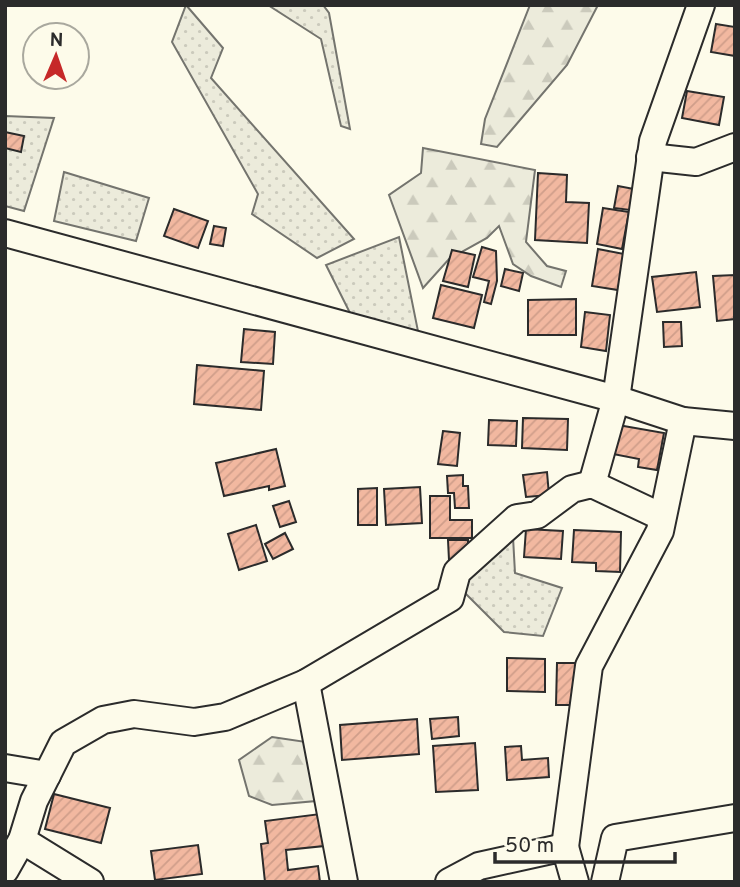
<svg xmlns="http://www.w3.org/2000/svg" width="740" height="887" viewBox="0 0 740 887" font-family="Overpass,sans-serif">
<defs>
<pattern id="grass-dots" width="8" height="8" patternUnits="userSpaceOnUse" patternTransform="scale(1.75)"><rect width="8" height="8" fill="#ecebdb"/><path d="M2 2h.1M6 6h.1" fill="none" stroke="#cbcabc" stroke-width="1.8" stroke-linecap="round"/></pattern>
<pattern id="forest-firs" width="22" height="20" patternUnits="userSpaceOnUse" patternTransform="scale(1.75)"><rect width="22" height="20" fill="#ecebdb"/><path d="M5 1l3.5 6h-7zM16 11l3.5 6h-7z" fill="#cbcabc"/></pattern>
<pattern id="building-hatch" width="6" height="6" patternUnits="userSpaceOnUse" patternTransform="scale(1.75)"><rect width="6" height="6" fill="#f2b8a0"/><path d="M-1 1l2-2M0 6l6-6M5 7l2-2" fill="none" stroke="#d09e8a"/></pattern>
</defs>
<rect width="100%" height="100%" fill="#fdfbea"/>
<!-- grass -->
<g fill="url(#grass-dots)" stroke="#74746e" stroke-width="2">
<polygon points="186,5 223,48 211,78 354,239 317,258 252,214 258,194 172,42"/>
<polygon points="268,5 323,5 329,13 350,129 341,126 321,39"/>
<polygon points="5,116 54,118 24,211 5,206"/>
<polygon points="64,172 149,198 136,241 54,221"/>
<polygon points="399,237 421,346 358,329 326,265"/>
<polygon points="513,537 515,573 562,588 543,636 504,632 462,590 474,564"/>
</g>
<!-- forest -->
<g fill="url(#forest-firs)" stroke="#74746e" stroke-width="2">
<polygon points="530,5 598,5 567,65 497,147 481,144 485,119"/>
<polygon points="423,148 535,170 526,242 547,266 566,271 561,287 531,276 513,264 499,226 487,238 449,259 423,288 389,195 421,173"/>
<polygon points="272,737 313,743 316,801 272,805 249,796 239,760"/>
</g>
<!-- building -->
<g fill="url(#building-hatch)" stroke="#2b2b2b" stroke-width="2">
<polygon points="716,24 735,27 735,56 711,52"/>
<polygon points="687,91 724,97 719,125 682,118"/>
<polygon points="5,132 24,136 21,152 5,148"/>
<polygon points="538,173 567,175 566,202 589,203 587,243 535,240"/>
<polygon points="618,186 634,189 630,210 614,208"/>
<polygon points="603,208 629,212 622,249 597,244"/>
<polygon points="174,209 208,221 198,248 164,236"/>
<polygon points="214,226 226,228 223,246 210,244"/>
<polygon points="482,247 496,251 497,281 491,304 484,302 489,281 473,277"/>
<polygon points="598,249 624,254 618,290 592,286"/>
<polygon points="452,250 475,255 468,287 443,281"/>
<polygon points="505,269 523,273 519,291 501,286"/>
<polygon points="696,272 700,307 657,312 652,277"/>
<polygon points="735,275 735,319 717,321 713,276"/>
<polygon points="441,285 482,295 474,328 433,318"/>
<polygon points="576,299 576,335 528,335 528,300"/>
<polygon points="585,312 610,315 606,351 581,347"/>
<polygon points="663,322 681,322 682,346 664,347"/>
<polygon points="244,329 275,332 273,364 241,362"/>
<polygon points="197,365 264,371 261,410 194,404"/>
<polygon points="523,418 568,419 567,450 522,448"/>
<polygon points="489,420 517,421 516,446 488,445"/>
<polygon points="618,425 664,433 657,470 638,467 639,459 613,454"/>
<polygon points="443,431 460,433 457,466 438,464"/>
<polygon points="276,449 285,486 269,490 269,486 224,496 216,463"/>
<polygon points="547,472 549,495 526,497 523,475"/>
<polygon points="463,475 463,486 468,486 469,508 455,508 454,493 448,493 447,476"/>
<polygon points="420,487 422,523 386,525 384,489"/>
<polygon points="377,488 377,525 358,525 358,489"/>
<polygon points="430,496 450,496 450,520 472,520 472,538 430,538"/>
<polygon points="289,501 296,522 280,527 273,506"/>
<polygon points="256,525 267,561 239,570 228,534"/>
<polygon points="526,529 563,531 561,559 524,557"/>
<polygon points="574,530 621,532 620,572 596,571 596,563 572,562"/>
<polygon points="285,533 293,549 273,559 265,544"/>
<polygon points="448,540 468,540 468,559 449,560"/>
<polygon points="507,658 545,659 545,692 507,691"/>
<polygon points="557,663 576,663 575,705 556,705"/>
<polygon points="458,717 459,736 432,739 430,719"/>
<polygon points="417,719 419,754 342,760 340,725"/>
<polygon points="475,743 478,790 436,792 433,746"/>
<polygon points="521,746 522,760 548,758 549,777 507,780 505,747"/>
<polygon points="54,794 110,808 101,843 45,829"/>
<polygon points="320,814 324,846 286,850 288,870 318,866 320,882 265,882 261,844 268,843 265,821"/>
<polygon points="198,845 202,874 155,880 151,851"/>
</g>
<g fill="none" stroke-linecap="round" stroke-linejoin="round">
<defs>
<g id="minor">
<polyline points="650,157 696,162 735,147"/>
<polyline points="5,233 616,399 683,421 735,426"/>
<polyline points="592,484 616,399 653,141 701,5"/>
<polyline points="306,683 344,882"/>
<polyline points="5,768 47,775"/>
<polyline points="22,840 90,882"/>
<polyline points="565,847 589,666 660,531 683,421"/>
<polyline points="5,870 22,840 34,801 63,743 103,720 134,714 194,722 225,717 306,683 450,598 457,572 517,518 537,515 572,489 592,484 662,517"/>
<polyline points="449,882 479,866 565,847 575,882"/>
<polyline points="605,882 615,838 735,818"/>
</g>
</defs>
<!-- minor casing -->
<use href="#minor" stroke="#2b2b2b" stroke-width="30"/>
<!-- minor -->
<use href="#minor" stroke="#fdfbea" stroke-width="26"/>
</g>
<!-- border -->
<rect width="740" height="887" fill="none" stroke="#2b2b2b" stroke-width="14"/>
<!-- north arrow -->
<g transform="translate(56 56) rotate(2)"><circle r="33" fill="#fdfbea" stroke="#a9a89e" stroke-width="2"/>
<path d="M0-5L12 26L0 18L-12 26Z" fill="#c62828"/>
<text y="-10" font-size="19" font-weight="bold" text-anchor="middle" fill="#2b2b2b">N</text>
</g>
<!-- scale -->
<path d="M495 852v10h180v-10" fill="none" stroke="#2b2b2b" stroke-width="3.5"/>
<text x="505" y="852" font-size="21" fill="#2b2b2b" stroke="#fdfbea" stroke-width="5" paint-order="stroke">50 m</text>
</svg>
